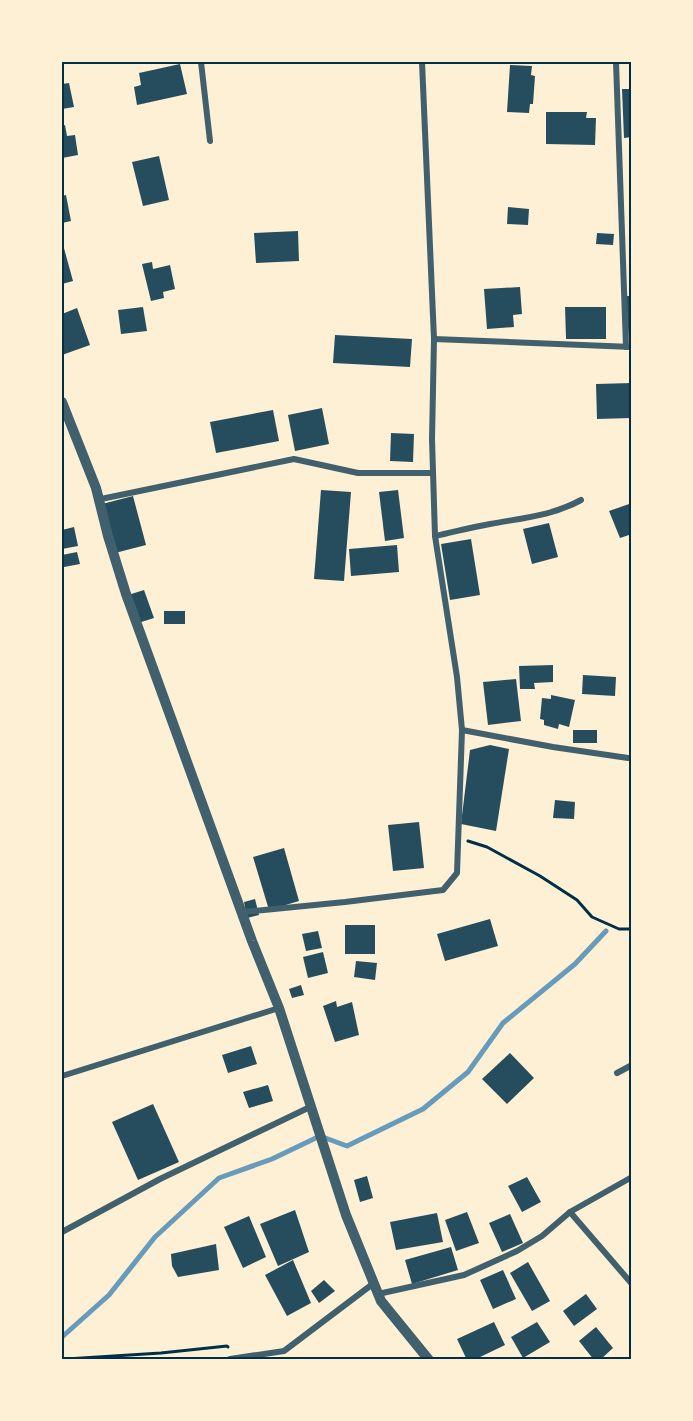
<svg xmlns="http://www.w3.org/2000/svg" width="693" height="1421" viewBox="0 0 693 1421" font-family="'IBM Plex Sans',sans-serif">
<rect width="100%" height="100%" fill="#fdf0d5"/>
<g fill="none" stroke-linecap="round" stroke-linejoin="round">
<!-- stream -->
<polyline stroke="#669bbc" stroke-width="5" points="62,1337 109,1295 155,1237 219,1178 272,1159 320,1136 347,1146 423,1109 468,1072 503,1023 575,964 606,931"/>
</g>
<!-- building -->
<g fill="#264d5e">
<polygon points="180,64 187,94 137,105 134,87 141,85 139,73"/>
<polygon points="510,65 532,66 531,75 535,76 533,104 530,104 529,113 507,112"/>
<polygon points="69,83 74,107 62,109 62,84"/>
<polygon points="622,89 632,89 632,137 624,138"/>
<polygon points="546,112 587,112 586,118 596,118 595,145 546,144"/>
<polygon points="65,125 67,136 75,135 78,155 62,158 62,126"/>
<polygon points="159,156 169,200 143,206 132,162"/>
<polygon points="66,195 71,221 62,223 62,196"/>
<polygon points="508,207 529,209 528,225 507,224"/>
<polygon points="298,231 299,261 256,263 254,233"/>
<polygon points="597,233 614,234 613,245 596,244"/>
<polygon points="62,241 73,281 62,284"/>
<polygon points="152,262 153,269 170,265 175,289 163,292 164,298 151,301 142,264"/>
<polygon points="520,287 522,314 513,315 514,327 487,329 484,289"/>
<polygon points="626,296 632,296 632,344 629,344"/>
<polygon points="143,307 147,331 121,334 118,310"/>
<polygon points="565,307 606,307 606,339 566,339"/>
<polygon points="77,308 90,345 62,355 62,314"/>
<polygon points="335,335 412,339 410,367 333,363"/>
<polygon points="632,383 632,418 597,419 596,384"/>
<polygon points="322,408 329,444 295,451 288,415"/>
<polygon points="273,410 279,441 216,453 210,422"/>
<polygon points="391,433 414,434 413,462 390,461"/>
<polygon points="321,490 351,492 344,581 314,579"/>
<polygon points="398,490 404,538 385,541 379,492"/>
<polygon points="133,496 146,545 115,553 102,504"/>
<polygon points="632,503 632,534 620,538 609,511"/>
<polygon points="549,523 558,557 532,564 523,529"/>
<polygon points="74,527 78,546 62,549 62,530"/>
<polygon points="471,539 480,595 450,600 441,544"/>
<polygon points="397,545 399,572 351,576 349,549"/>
<polygon points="77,552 80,564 64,567 62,555"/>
<polygon points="144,590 154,618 135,624 125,596"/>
<rect x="164" y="611" width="21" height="13"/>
<polygon points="553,665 553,682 534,683 535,689 520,689 519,666"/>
<polygon points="583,675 616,677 615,696 582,694"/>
<polygon points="516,679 521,721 488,725 483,682"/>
<polygon points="551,695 575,700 569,727 559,724 558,729 544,725 544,720 540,719 542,698 551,699"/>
<rect x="573" y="730" width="24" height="13"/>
<polygon points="490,745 509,749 496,831 461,824 470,750"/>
<polygon points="555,800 575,802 574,819 553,818"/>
<polygon points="419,822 424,868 393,871 388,825"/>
<polygon points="284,848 299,901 269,910 253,857"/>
<polygon points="255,899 259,915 247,918 244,902"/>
<polygon points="490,919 498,946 445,961 437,934"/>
<rect x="345" y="925" width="30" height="29"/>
<polygon points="318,931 322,948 306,951 302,934"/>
<polygon points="323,952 328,973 308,978 303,957"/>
<polygon points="356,961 377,963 375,980 354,977"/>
<polygon points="301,985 304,995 292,998 289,989"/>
<polygon points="336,1001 337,1007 352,1002 359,1035 335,1042 323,1006"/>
<polygon points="251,1046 257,1064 228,1073 222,1055"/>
<polygon points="510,1053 534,1078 507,1104 482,1079"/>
<polygon points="268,1085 273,1101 249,1108 243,1092"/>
<polygon points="153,1104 179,1162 138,1180 112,1122"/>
<polygon points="367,1176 373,1198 360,1202 354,1180"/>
<polygon points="527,1177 541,1202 522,1212 508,1186"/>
<polygon points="295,1210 309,1252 278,1266 260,1224"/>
<polygon points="467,1212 479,1243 456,1251 445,1220"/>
<polygon points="437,1213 443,1242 396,1250 390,1222"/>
<polygon points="510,1214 523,1243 502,1252 489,1223"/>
<polygon points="249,1216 266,1257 243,1268 224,1227"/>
<polygon points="216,1244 219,1270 178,1277 172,1266 171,1254"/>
<polygon points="451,1247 458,1270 412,1284 405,1260"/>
<polygon points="293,1260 311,1303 287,1316 265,1275"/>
<polygon points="528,1262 550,1301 532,1311 510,1273"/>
<polygon points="503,1270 516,1299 493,1309 480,1280"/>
<polygon points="324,1280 335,1291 319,1303 311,1291"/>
<polygon points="586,1294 597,1309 574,1326 563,1311"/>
<polygon points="494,1322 505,1345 474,1360 467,1360 457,1339"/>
<polygon points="537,1322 550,1342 523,1358 511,1337"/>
<polygon points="596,1327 613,1348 600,1360 594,1360 579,1341"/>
</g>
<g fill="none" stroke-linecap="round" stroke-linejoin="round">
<!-- path -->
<g stroke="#003049" stroke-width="3">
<polyline points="468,841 487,847 540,876 577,900 592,917 619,929 632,929"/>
<polyline points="66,1359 161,1353 227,1346 228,1347"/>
</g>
<!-- minor -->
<g stroke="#3f606c" stroke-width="6">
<polyline points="201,62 210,141"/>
<polyline points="616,62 626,347"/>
<polyline points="434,339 632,347"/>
<polyline points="100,496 101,499 294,459 358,473 433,473"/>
<path d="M435,536c19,-4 37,-9 55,-12 32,-6 62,-8 91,-24"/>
<polyline points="462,730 553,747 628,758"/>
<polyline points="243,912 345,902 443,890 457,873 462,730 457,677 435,536 432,439 434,339 422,62"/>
<polyline points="617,1073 632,1065"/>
<polyline points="62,1076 279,1008"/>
<polyline points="570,1212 632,1284"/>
<polyline points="62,1232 160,1179 310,1107"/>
<polyline points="378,1294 464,1275 517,1251 542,1236 570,1212 632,1177"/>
<polyline points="230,1359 284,1351 374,1283"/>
</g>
<!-- tertiary -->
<polyline stroke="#3f606c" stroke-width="10" points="62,402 96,488 108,536 126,594 252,941 279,1008 346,1215 381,1301 429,1360"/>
</g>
<!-- border -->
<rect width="693" height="1421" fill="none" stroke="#fdf0d5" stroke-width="126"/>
<rect x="63" y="63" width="567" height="1295" fill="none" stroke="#003049" stroke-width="2"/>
</svg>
